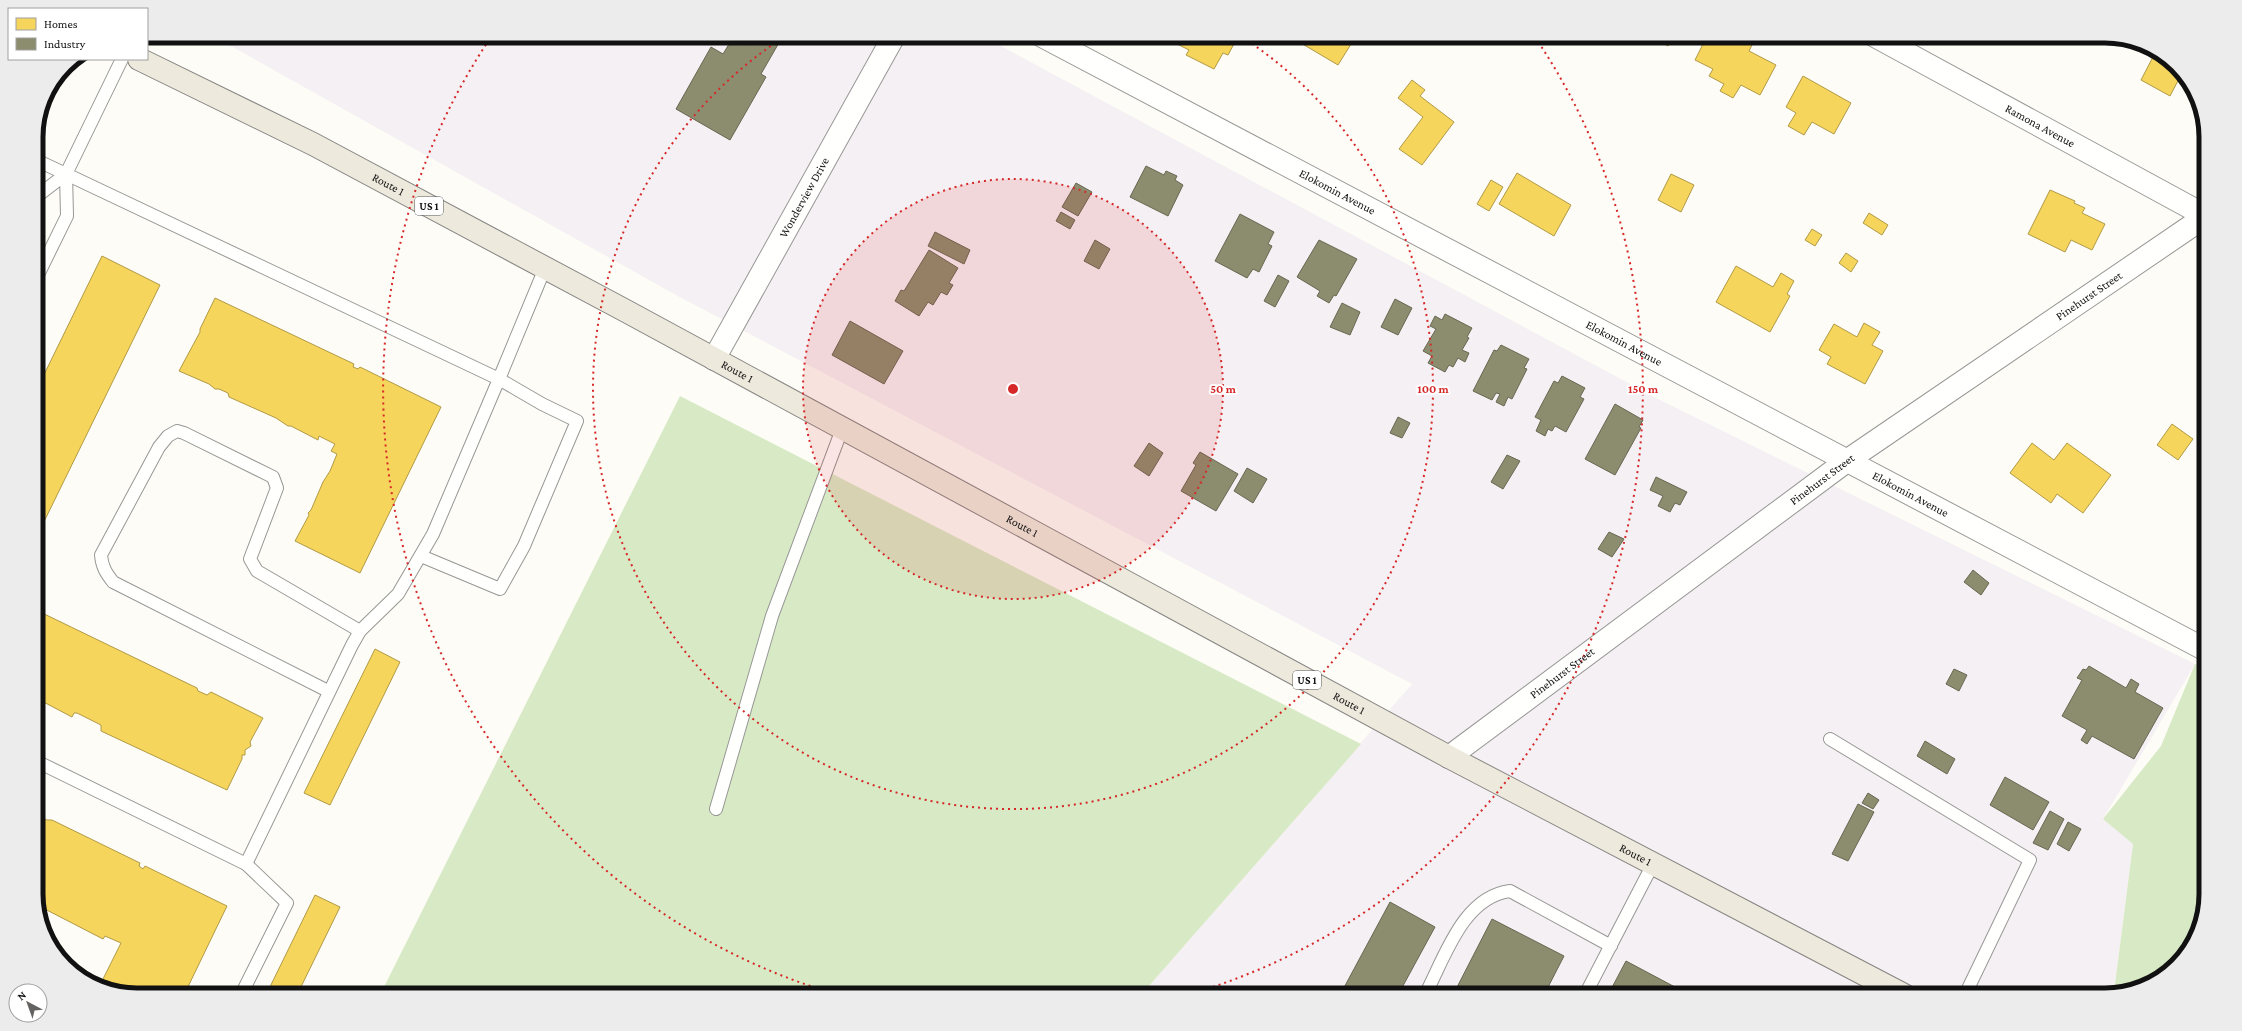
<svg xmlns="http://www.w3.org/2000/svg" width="2242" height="1031" viewBox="0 0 2242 1031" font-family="'Crimson Pro',serif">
<rect width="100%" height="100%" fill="#fdfcf7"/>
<!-- industrial -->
<polygon fill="#f5f0f3" points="213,36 982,36 1660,400 2195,664 2103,819 2133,844 2114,992 2105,995 1141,995 1412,684 676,295"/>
<!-- forest -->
<g fill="#d8eac5">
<polygon points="680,396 1361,744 1141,995 380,995"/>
<polygon points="2195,664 2206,670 2206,893 2198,933 2161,978 2114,992 2133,844 2103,819 2161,746"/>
</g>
<!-- homes -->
<g fill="#f6d55c" stroke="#b19a46">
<polygon points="1181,36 1235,36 1233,41 1235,42 1228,55 1223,53 1214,69 1186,55 1189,50 1177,44"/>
<polygon points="1289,36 1356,36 1338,65"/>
<polygon points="1651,36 1674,36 1668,46"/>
<polygon points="1707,36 1715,36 1727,42 1730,36 1749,36 1746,43 1752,45 1749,51 1776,65 1760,95 1741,85 1733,98 1720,91 1724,84 1709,76 1713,69 1695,60"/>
<polygon points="2155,53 2181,75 2170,96 2141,80"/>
<polygon points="1803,76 1851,103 1834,134 1812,122 1804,135 1788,126 1796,113 1786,107"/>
<polygon points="1412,80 1425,90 1420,96 1454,122 1422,165 1399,149 1423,117 1398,98"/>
<polygon points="1517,173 1571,205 1554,236 1499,204"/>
<polygon points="1671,174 1694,185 1681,212 1658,200"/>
<polygon points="1491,180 1503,187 1489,211 1477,204"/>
<polygon points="2050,190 2075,201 2074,203 2085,208 2082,213 2105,224 2092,250 2071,240 2065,252 2028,234"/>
<polygon points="1869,213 1888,225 1882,235 1863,223"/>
<polygon points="1812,229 1822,235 1815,246 1805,240"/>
<polygon points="1846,253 1858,261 1851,272 1839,263"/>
<polygon points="102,256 160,285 36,538 36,391"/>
<polygon points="1736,266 1773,287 1781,273 1794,281 1787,294 1790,296 1770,332 1716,302"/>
<polygon points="215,298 354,364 353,367 358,369 360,367 441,407 360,573 295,541 309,515 308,513 311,510 323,482 330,471 337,454 331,451 335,444 319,436 318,440 291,426 288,426 276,418 229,397 228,393 219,389 215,389 209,384 179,371 200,332 200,329"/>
<polygon points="1864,323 1880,332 1872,345 1883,351 1865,384 1827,364 1831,357 1819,350 1834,324 1857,337"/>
<polygon points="2172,424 2193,439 2178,460 2157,445"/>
<polygon points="2032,443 2054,460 2067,443 2111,475 2083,513 2057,494 2051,503 2010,473"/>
<polygon points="36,610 197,688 198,691 207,695 211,692 263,718 250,742 251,746 245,750 245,755 242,755 242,759 227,790 101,731 101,725 77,713 74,713 72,717 36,698"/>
<polygon points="375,649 400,662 330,805 304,793"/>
<polygon points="36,815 47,820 52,820 140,863 139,866 143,869 145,866 227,906 184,995 138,995 99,987 121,943 105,936 103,939 39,906 36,900"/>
<polygon points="315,895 340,907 297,995 266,995"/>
</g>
<!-- industry -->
<g fill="#8c8c6e" stroke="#676752">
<polygon points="734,36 752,45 757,36 771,36 780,41 761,74 766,77 730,140 676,109 711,47 723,54"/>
<polygon points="1146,166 1164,175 1166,171 1177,176 1175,180 1183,185 1168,216 1130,197"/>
<polygon points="1076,183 1092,192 1078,216 1062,207"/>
<polygon points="1061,212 1075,220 1070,229 1056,221"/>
<polygon points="1240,214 1274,232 1268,244 1272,246 1259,272 1253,269 1247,278 1215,261"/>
<polygon points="935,232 970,250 964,264 928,246"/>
<polygon points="1095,240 1110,249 1099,269 1084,261"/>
<polygon points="1319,240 1357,259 1336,296 1334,295 1329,303 1317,296 1320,291 1297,277"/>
<polygon points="929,250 958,268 949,283 953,285 947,295 941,292 933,305 928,302 919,316 895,301 901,290 904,291"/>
<polygon points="1278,275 1289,281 1275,307 1264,301"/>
<polygon points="1395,299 1412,308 1398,335 1381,327"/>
<polygon points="1342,303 1360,312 1350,335 1330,327"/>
<polygon points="1445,314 1472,328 1467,337 1469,338 1462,350 1469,353 1465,362 1458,358 1453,367 1449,365 1445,372 1428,363 1432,356 1423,351 1436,329 1430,326 1435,316 1442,320"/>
<polygon points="850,321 903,351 884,384 832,355"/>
<polygon points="1501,345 1529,359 1524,368 1527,369 1512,399 1508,397 1504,406 1496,402 1500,394 1496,393 1492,400 1473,391 1494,350 1497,351"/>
<polygon points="1562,376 1585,388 1580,397 1584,399 1566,432 1555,426 1552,431 1548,429 1545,436 1536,431 1541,420 1535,417 1554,381 1558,383"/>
<polygon points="1615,404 1643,420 1639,427 1641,428 1615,475 1585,459"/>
<polygon points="1398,417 1410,423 1402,438 1390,433"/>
<polygon points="1149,443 1163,453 1149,476 1134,466"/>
<polygon points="1200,452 1238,474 1216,511 1181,491 1196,465 1193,463"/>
<polygon points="1507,455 1520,461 1503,489 1491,482"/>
<polygon points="1247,468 1267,479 1253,503 1234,491"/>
<polygon points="1656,477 1687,492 1680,505 1675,503 1670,512 1658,506 1663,496 1650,490"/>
<polygon points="1609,532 1624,539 1612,557 1598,549"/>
<polygon points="1973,570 1989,583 1981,595 1964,582"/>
<polygon points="2089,666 2126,688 2131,679 2139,684 2135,692 2163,708 2134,759 2092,736 2087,744 2081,740 2087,730 2062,716 2082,680 2077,678 2083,669 2086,670"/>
<polygon points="1954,669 1967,675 1959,691 1946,684"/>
<polygon points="1925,741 1955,759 1947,774 1917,756"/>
<polygon points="2005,777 2049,802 2033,830 1990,805"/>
<polygon points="1868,793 1879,800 1873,809 1862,803"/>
<polygon points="1858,804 1874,812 1848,861 1832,854"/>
<polygon points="2050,811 2064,819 2048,850 2033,843"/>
<polygon points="2068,822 2081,829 2069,851 2057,844"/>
<polygon points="1390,902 1435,927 1398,995 1340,995"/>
<polygon points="1492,919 1564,956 1544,995 1453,995"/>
<polygon points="1626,961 1690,995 1608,995"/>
</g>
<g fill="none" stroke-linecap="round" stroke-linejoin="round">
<defs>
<g id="service">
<polyline points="36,160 66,174"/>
<polyline points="36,197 66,174 67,216 36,279"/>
<polyline points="421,556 500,589 524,546 577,421 542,404 499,379 545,268"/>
<path d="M328,691l-215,-109c-7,-9 -11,-15 -12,-27l58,-108 9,-11 9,-5 7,2 89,44 4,11 -27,71 7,12 103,60"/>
<polyline points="1830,739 2030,860 1965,995"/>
<polyline points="36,761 246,864 352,645 360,631 398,594 433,534 499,379 66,174 122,59"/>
<polyline points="716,809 772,616 842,429"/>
<polyline points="241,995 287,903 246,864"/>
<path d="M1425,995c20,-38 38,-98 85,-104l101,55"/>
<polyline points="1585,995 1653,864"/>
</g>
<g id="minor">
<path id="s1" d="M1042,36l1164,614"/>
<path id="s2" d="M1875,36l331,180"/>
<path id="s3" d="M714,359l180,-323"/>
<path id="s4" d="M1449,757l399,-297 358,-244"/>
</g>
<g id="primary">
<path id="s5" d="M139,59l174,85 313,167 823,446 455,238"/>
</g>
</defs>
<!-- service casing -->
<use href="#service" stroke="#979795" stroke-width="14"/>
<!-- minor casing -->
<use href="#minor" stroke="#979795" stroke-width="24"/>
<!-- primary casing -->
<use href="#primary" stroke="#858482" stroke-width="24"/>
<!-- service -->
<use href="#service" stroke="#fffffe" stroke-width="12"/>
<!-- minor -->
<use href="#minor" stroke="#fffffe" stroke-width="22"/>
<!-- primary -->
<use href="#primary" stroke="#ede9dc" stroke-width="22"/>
</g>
<!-- distance rings -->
<circle cx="1013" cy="389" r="210" fill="#d62828" fill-opacity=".12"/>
<g fill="none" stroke="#d62828" stroke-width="2" stroke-dasharray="2 4">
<circle cx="1013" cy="389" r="210"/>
<path d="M1242 37A420 420 0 1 1 784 37"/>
<path d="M839 995A630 630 0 0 1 491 37M1535 37A630 630 0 0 1 1187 995"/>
</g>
<g text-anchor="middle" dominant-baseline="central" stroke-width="4" stroke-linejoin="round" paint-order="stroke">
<!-- shield labels -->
<g fill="#fff" stroke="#585858" stroke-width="1">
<rect x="415" y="197" width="28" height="18" rx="3"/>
<rect x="1293" y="671" width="28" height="18" rx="3"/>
</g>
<g font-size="11" font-weight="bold" fill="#111">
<text x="429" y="206">US 1</text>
<text x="1307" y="680">US 1</text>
</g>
<!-- street labels -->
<g font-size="12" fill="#111" stroke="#fff">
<text stroke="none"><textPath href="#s2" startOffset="188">Ramona Avenue</textPath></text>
<text stroke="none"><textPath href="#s5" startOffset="279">Route 1</textPath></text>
<text stroke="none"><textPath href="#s1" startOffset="334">Elokomin Avenue</textPath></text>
<text stroke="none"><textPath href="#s3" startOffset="185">Wonderview Drive</textPath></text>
<text stroke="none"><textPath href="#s4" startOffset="789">Pinehurst Street</textPath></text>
<text stroke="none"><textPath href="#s1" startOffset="658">Elokomin Avenue</textPath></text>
<text stroke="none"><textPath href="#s5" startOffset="675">Route 1</textPath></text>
<text stroke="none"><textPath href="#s4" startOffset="465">Pinehurst Street</textPath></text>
<text stroke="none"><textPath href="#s1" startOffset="982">Elokomin Avenue</textPath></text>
<text stroke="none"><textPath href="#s5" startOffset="999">Route 1</textPath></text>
<text stroke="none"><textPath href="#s4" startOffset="141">Pinehurst Street</textPath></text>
<text stroke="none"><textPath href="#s5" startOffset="1371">Route 1</textPath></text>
<text stroke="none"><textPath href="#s5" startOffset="1695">Route 1</textPath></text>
</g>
</g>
<!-- crop -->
<path d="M0 0H2242V1031H0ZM137 43H2105A94 94 0 0 1 2199 137V894A94 94 0 0 1 2105 988H137A94 94 0 0 1 43 894V137A94 94 0 0 1 137 43Z" fill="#ececec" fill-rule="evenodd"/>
<path fill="none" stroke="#111" stroke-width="5" d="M137 43H2105A94 94 0 0 1 2199 137V894A94 94 0 0 1 2105 988H137A94 94 0 0 1 43 894V137A94 94 0 0 1 137 43Z"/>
<circle cx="1013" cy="389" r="6" fill="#d62828" stroke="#fff" stroke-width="2"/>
<g font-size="12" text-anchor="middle" font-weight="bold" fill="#d62828" stroke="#fff" stroke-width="4" stroke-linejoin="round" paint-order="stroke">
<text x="1223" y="393">50 m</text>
<text x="1433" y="393">100 m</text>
<text x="1643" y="393">150 m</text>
</g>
<!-- legend -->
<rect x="8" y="8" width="140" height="52" fill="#ffffff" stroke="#a0a0a0"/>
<rect x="16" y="18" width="20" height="12" fill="#f6d55c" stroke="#a0a0a0"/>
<text x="44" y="28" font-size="12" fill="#111111">Homes</text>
<rect x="16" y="38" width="20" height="12" fill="#8c8c6e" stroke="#a0a0a0"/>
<text x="44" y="48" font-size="12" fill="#111111">Industry</text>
<!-- north arrow -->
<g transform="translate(28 1003) rotate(319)"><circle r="19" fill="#ffffff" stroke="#a0a0a0"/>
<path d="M0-3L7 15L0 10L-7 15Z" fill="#646362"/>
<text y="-6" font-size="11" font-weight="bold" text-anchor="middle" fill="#111111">N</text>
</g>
</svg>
